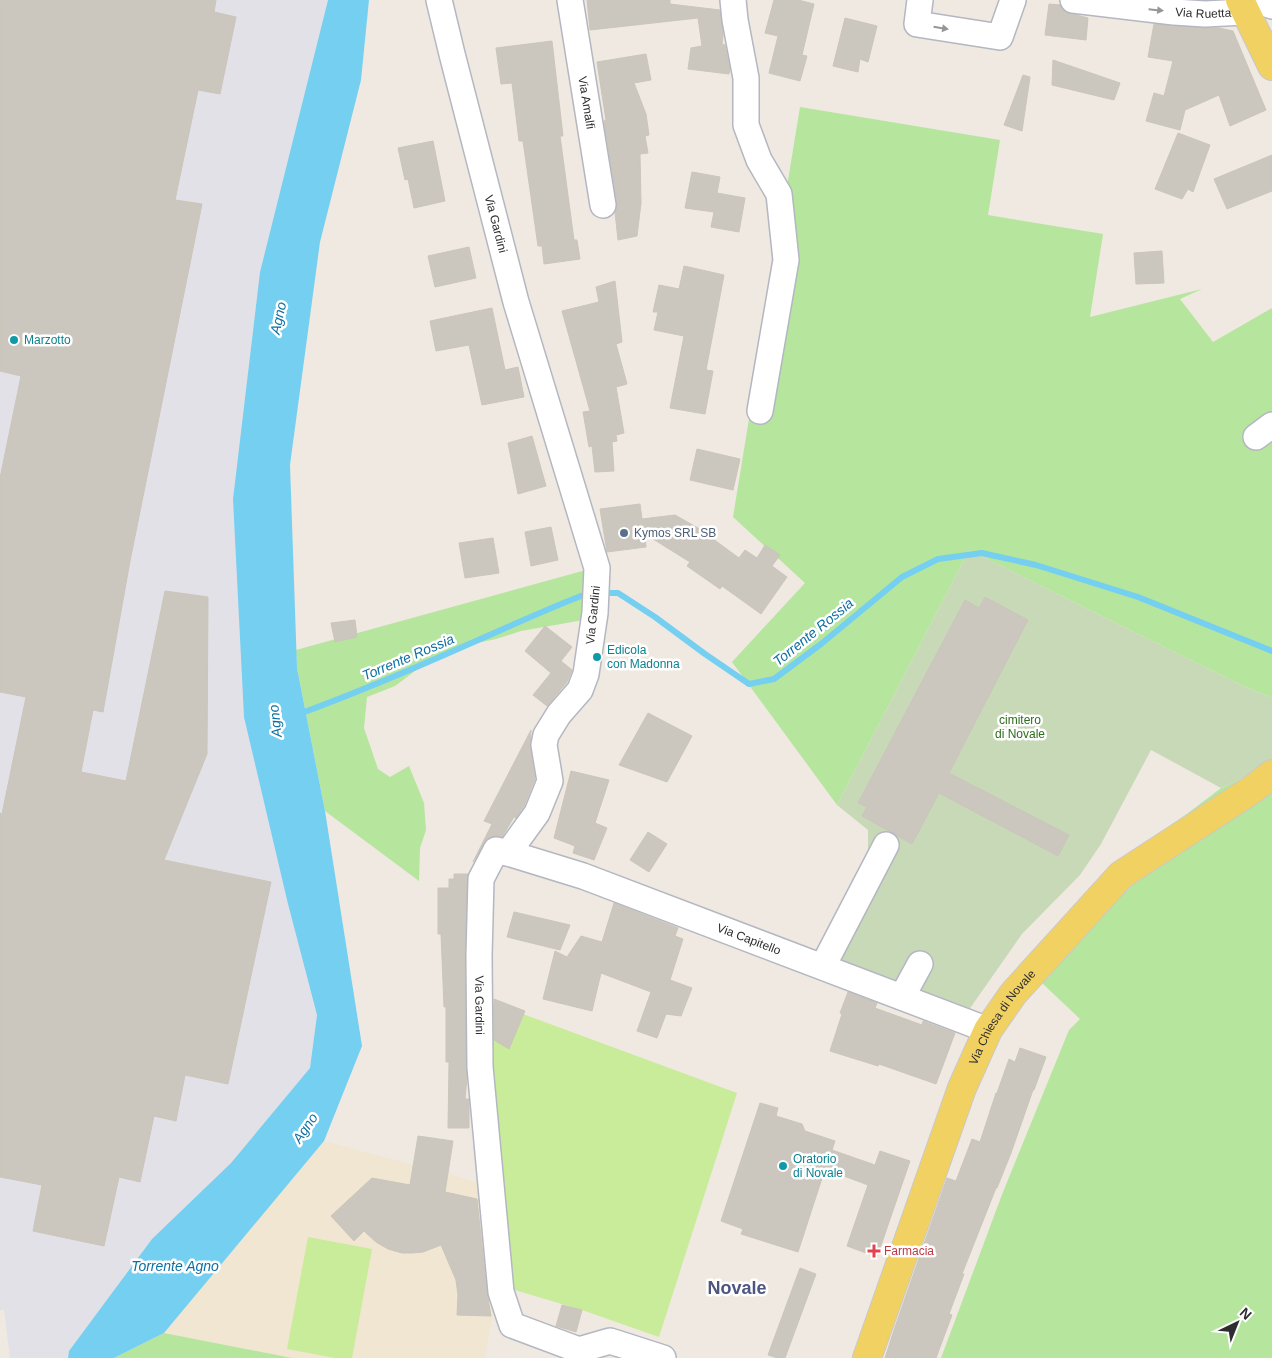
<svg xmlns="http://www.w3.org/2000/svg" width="1272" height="1358" viewBox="0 0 1272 1358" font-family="Helvetica,sans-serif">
<rect width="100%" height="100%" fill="#efe9e1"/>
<!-- industrial -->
<polygon fill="#e3e1e8" points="0,0 328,0 260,272 233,499 288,904 317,1015 310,1068 231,1163 152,1239 69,1351 68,1358 10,1358 4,1310 0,1310"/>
<!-- education -->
<polygon fill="#f0e6d1" points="324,1141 492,1186 498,1285 485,1358 292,1358 164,1333"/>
<!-- green -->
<g fill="#b6e59e">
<polygon points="800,107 1000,140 988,215 1103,234 1090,317 1202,289 1180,299 1213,342 1272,308 1272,698 1243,686 969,550 837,805 732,662 805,583 733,517"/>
<polygon points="597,567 595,618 521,631 496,639 472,644 453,652 435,656 395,686 367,697 364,728 378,769 390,777 409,766 424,803 426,830 420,848 419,881 325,811 297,668 296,650"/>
<polygon points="1272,765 1272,1358 941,1358 1003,1192 1069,1030 1080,1019 1022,964 1098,879 1171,826 1221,788"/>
<polygon points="164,1333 292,1358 114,1358"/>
</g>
<!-- cemetery -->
<polygon fill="#c8d9b8" points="969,550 1243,686 1272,698 1272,765 1221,788 1151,750 1101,844 1080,875 1022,934 966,1014 820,952 868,859 868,830 837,805"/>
<!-- pitch -->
<g fill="#c9ec9a">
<polygon points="485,1000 737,1093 659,1337 582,1310 498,1285"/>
<polygon points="308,1237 372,1249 352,1358 335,1358 287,1349"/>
</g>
<!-- water -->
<polygon fill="#75cff0" points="328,0 369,0 361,80 320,242 290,465 297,668 325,811 362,1046 324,1141 164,1333 114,1358 68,1358 69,1351 152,1239 231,1163 310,1068 317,1015 288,904 244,717 233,499 260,272"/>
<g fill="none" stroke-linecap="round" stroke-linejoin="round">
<!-- stream -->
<g stroke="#75cff0" stroke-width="6">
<polyline points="602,593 618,593 655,617 705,654 749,684 774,679 821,644 902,577 938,559 982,553 1036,565 1138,597 1272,651"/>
<path d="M299,714c57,-21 114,-45 170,-70 40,-17 79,-36 120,-51"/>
</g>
</g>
<!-- building -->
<g fill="#cbc7bf" stroke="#cbc5ba">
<polygon points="0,0 216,0 214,12 236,17 220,94 198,90 175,200 202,204 130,561 103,712 93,710 81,772 126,781 165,591 208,597 207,754 164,860 271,882 228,1084 185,1075 176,1121 154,1116 140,1182 119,1177 104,1246 33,1231 42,1185 0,1177 0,813 2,814 26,697 0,692 0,478 21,376 0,371"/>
<polygon points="587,0 670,0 670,4 720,10 723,35 722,44 725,45 730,69 729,74 688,69 691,48 702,46 698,18 590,30"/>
<polygon points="774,0 798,0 814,4 802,55 807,56 800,81 769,73 778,36 765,33"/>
<polygon points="1049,4 1060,5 1065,12 1088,18 1086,40 1045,35"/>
<polygon points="845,18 877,26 868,62 860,59 858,72 833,66"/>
<polygon points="1154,24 1204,28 1219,28 1233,31 1266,110 1230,126 1219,95 1185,110 1180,130 1146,121 1154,93 1164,96 1173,61 1148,57"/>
<polygon points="552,41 563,136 560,136 574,240 577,240 580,259 544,264 542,246 538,246 523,141 519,141 512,83 501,84 496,48"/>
<polygon points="646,54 651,80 634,83 646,114 649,135 645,136 648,153 640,154 641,203 637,236 618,240 615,212 617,203 604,121 606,120 597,62"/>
<polygon points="1053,60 1120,83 1114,100 1052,85"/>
<polygon points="1023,75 1030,77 1022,131 1004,125"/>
<polygon points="1178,133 1210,145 1193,192 1188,189 1182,199 1155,189"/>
<polygon points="433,141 445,201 414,208 408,179 405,180 398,148"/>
<polygon points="1272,155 1272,191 1227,209 1214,179"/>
<polygon points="692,172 720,177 717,193 745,198 739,232 711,227 714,212 685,208"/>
<polygon points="469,247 476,278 435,287 428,256"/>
<polygon points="1162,251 1164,283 1136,284 1134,253"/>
<polygon points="684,266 724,275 706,370 713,371 705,414 670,408 684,336 654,330 658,312 653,312 659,285 679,289"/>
<polygon points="615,281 622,342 616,344 627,384 616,387 624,433 616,435 617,441 612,442 614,471 595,472 592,446 589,447 583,412 590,411 562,311 599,302 596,287"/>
<polygon points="492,308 505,370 518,367 524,397 482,405 469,345 436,351 430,321"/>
<polygon points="532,436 546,486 518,494 508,443"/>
<polygon points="697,449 740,459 733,490 690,480"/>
<polygon points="640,504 642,519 675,515 698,528 739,558 745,550 757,558 765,545 780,555 772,566 787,577 761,614 722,586 720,589 687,566 690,562 645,534 646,547 607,552 600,509"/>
<polygon points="551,527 558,560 531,566 525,532"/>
<polygon points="493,538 499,573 465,578 459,543"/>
<polygon points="985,597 1028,620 949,773 1069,835 1058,856 939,793 912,844 862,816 867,807 858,803 965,600 979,608"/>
<polygon points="355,620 357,637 335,642 331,623"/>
<polygon points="545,626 572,647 561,661 572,670 567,682 547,706 533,695 551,673 525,651"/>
<polygon points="648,713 692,736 667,782 619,765"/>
<polygon points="531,730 530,747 535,779 524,806 516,818 514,817 502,837 494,836 487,839 473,862 492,824 484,821"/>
<polygon points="571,771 609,780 595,823 607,828 594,860 573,853 575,846 554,838"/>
<polygon points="648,832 667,844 649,872 630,860"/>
<polygon points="454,874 468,874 465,956 467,1077 465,1099 469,1099 469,1128 448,1128 449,1062 446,1062 446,1007 444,1007 441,934 438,934 438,888 449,888 449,879 454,879"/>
<polygon points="614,903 678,928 675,936 683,939 670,980 692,988 681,1016 666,1014 657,1038 637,1031 651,992 601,973 592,1011 543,999 555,951 567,957 581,936 602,942"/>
<polygon points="514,912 570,925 560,950 507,937"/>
<polygon points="848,992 877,1003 875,1008 922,1025 923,1021 955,1033 936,1084 879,1064 878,1066 830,1051 842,1014 840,1013"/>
<polygon points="494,999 525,1011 509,1049 494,1040"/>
<polygon points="1020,1048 1046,1057 1034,1090 1033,1090 1011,1153 997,1188 996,1188 962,1274 964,1274 949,1314 952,1315 936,1358 885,1358 894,1330 947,1178 956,1181 972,1139 980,1142 996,1093 997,1093 1009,1059 1015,1062"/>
<polygon points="760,1103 778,1108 776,1116 802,1124 805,1131 835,1141 832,1150 875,1165 880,1151 910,1161 877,1257 847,1246 868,1185 825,1169 798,1252 741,1234 743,1229 721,1221"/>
<polygon points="418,1136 453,1141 445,1192 477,1199 487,1293 491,1316 457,1315 458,1295 456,1280 441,1245 423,1252 412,1253 402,1253 388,1249 376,1242 364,1231 354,1241 331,1216 372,1178 410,1185"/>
<polygon points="800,1268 816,1274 785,1358 778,1358 768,1355"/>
<polygon points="562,1305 582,1310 576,1332 556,1326"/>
</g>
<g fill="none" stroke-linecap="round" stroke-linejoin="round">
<defs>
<g id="minor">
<path id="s1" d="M439,0l13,54 64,248 81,266 -2,45 -9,61 -6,16 -21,24 -13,21 -2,10 6,36 -13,32 -29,40 -12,-3 -15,29 -2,77 1,111 21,225 11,33 67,25 31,-9 53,17"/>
<path id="s2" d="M570,0l33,205"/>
<polyline points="733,0 735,20 746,78 746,125 759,160 779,194 786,260 760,411"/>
<polyline points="920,0 917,24 1000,37 1013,0"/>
<path id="s3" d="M1073,0l101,12 31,2 40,-2"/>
<polyline points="1256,0 1272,6"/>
<polyline points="1256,437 1272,425"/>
<path id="s4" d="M508,853l75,23 405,154"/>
<polyline points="823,966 886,845"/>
<polyline points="902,997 920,964"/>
</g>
<g id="major">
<polyline points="1240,0 1272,66"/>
<path id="s5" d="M867,1358l95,-270 26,-58 25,-36 108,-119 132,-86 19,-15"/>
</g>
</defs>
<!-- minor casing -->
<use href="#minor" stroke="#b4b7c1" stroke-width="28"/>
<!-- major casing -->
<use href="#major" stroke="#c9c9c9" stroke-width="30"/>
<!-- minor -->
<use href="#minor" stroke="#fff" stroke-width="25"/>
<!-- major -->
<use href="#major" stroke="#f2d163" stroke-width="28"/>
</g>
<!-- one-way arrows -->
<defs><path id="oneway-solid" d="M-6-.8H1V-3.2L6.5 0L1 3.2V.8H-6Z" transform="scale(1.25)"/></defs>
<g fill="#969696">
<use href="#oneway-solid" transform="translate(1156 10) rotate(6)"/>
<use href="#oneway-solid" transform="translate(941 28) rotate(9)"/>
</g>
<!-- markers -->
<g fill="#0f9aa8" stroke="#fff" stroke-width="2">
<circle cx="14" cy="340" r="5"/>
<circle cx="597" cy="657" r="5"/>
<circle cx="783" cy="1166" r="5"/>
</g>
<circle fill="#5c6f8a" stroke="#fff" stroke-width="2" cx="624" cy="533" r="5"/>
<path fill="#e0444e" stroke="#fff" stroke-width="2" d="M871.5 1243.5h5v5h5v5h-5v5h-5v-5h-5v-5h5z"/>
<g text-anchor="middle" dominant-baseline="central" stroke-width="5" stroke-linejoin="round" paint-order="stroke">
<!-- street labels -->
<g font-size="12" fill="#2e2e2e" stroke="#fff">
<text stroke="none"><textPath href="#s3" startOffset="131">Via Ruetta</textPath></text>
<text stroke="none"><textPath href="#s2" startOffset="104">Via Amalfi</textPath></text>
<text stroke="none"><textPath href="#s1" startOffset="231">Via Gardini</textPath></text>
<text transform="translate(593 615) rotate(-84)">Via Gardini</text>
<text stroke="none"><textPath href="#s4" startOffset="256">Via Capitello</textPath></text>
<text stroke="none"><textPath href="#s1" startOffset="1072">Via Gardini</textPath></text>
<text stroke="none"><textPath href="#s5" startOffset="368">Via Chiesa di Novale</textPath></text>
</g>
<!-- culture labels -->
<g font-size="12" fill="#0d838f" stroke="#fff" text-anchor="start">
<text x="24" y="340">Marzotto</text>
<text x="607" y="650">Edicola<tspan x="607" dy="14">con Madonna</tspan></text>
<text x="793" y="1159">Oratorio<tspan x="793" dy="14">di Novale</tspan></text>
</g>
<!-- service labels -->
<g font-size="12" fill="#4e5e75" stroke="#fff" text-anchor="start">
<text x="634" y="533">Kymos SRL SB</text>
</g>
<!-- park labels -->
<g font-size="12" fill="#2c6e1b" stroke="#fff">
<text x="1020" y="720">cimitero<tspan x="1020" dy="14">di Novale</tspan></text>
</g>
<!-- health labels -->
<g font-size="12" fill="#be3a42" stroke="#fff" text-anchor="start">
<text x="884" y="1251">Farmacia</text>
</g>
<!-- water labels -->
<g font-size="14" font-style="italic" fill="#0d6fa3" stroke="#fff">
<text transform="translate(278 318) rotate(-78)">Agno</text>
<text transform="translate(813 632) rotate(-39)">Torrente Rossia</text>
<text transform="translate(408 657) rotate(-23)">Torrente Rossia</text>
<text transform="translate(275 721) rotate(-96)">Agno</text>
<text transform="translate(305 1128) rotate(-56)">Agno</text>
<text x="175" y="1266">Torrente Agno</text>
</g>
<!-- district labels -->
<g font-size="18" font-weight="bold" fill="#4d5680" stroke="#fff">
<text x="737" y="1288">Novale</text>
</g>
</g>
<!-- north arrow -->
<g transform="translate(1237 1323) rotate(43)" stroke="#ffffff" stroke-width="4" paint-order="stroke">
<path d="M0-4L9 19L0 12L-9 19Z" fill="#2e2e2e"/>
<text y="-8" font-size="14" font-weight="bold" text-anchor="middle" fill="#2e2e2e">N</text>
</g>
</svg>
